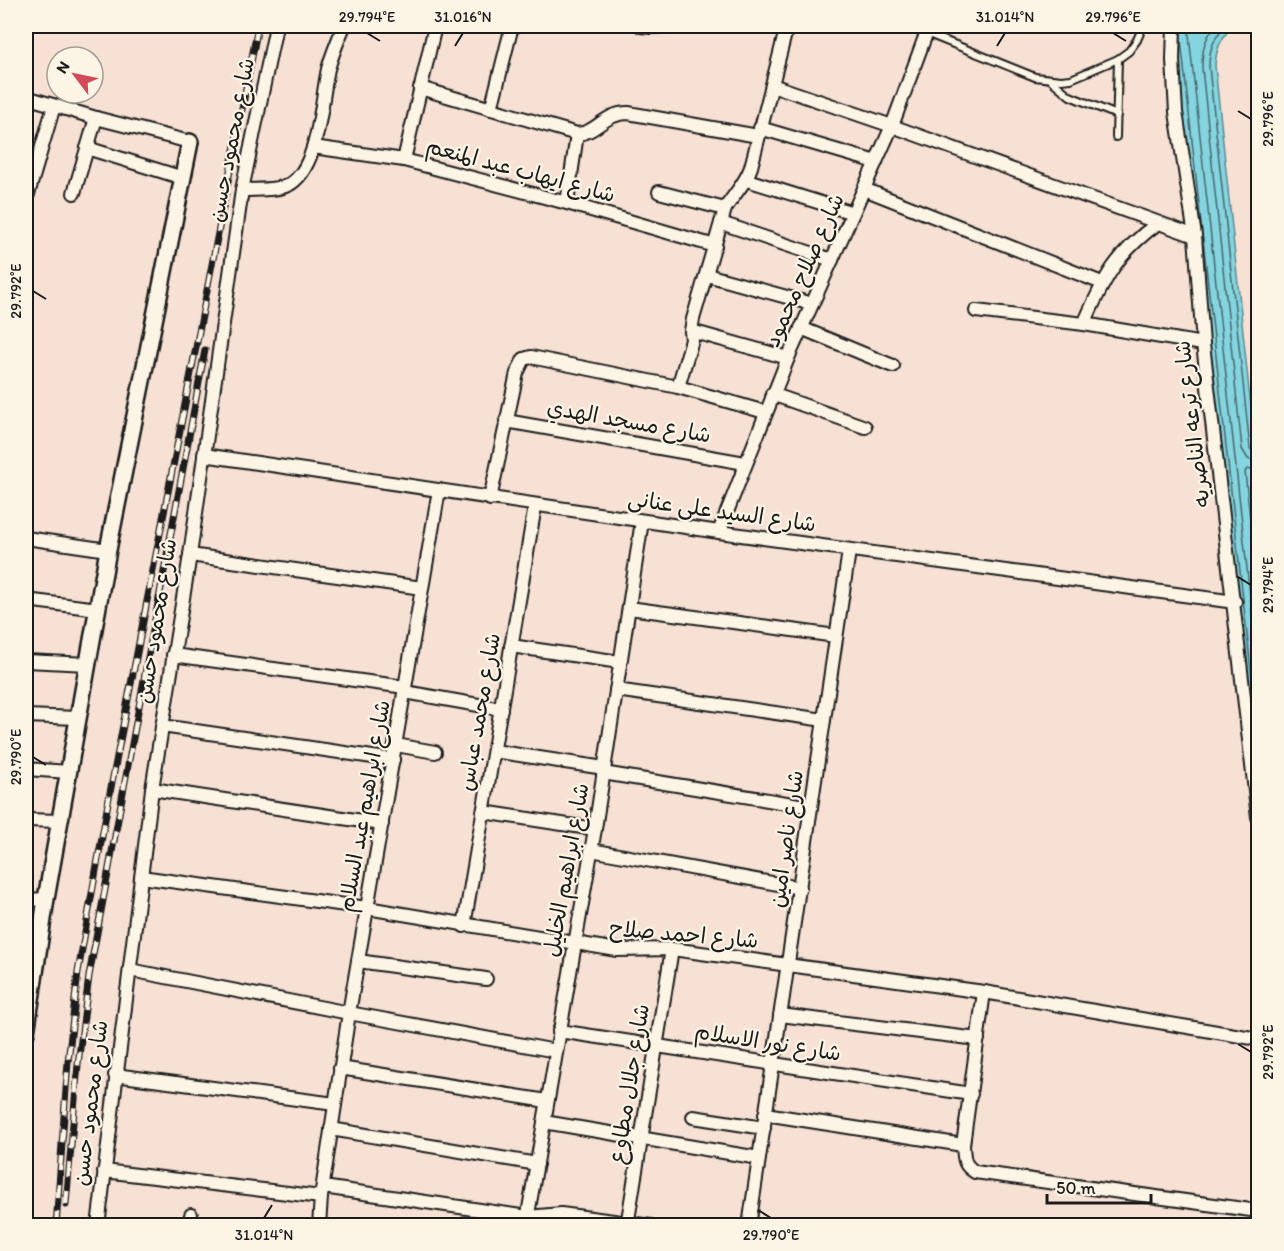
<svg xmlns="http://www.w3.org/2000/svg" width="1284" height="1251" viewBox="0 0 1284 1251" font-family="Itim,'Playpen Sans Arabic',sans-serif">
<rect width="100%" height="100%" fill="#f7e0d4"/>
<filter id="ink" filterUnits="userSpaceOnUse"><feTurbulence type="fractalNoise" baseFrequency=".0167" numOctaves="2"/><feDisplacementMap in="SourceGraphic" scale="12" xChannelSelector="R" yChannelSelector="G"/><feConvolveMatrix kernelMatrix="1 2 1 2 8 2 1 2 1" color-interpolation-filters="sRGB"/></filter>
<g filter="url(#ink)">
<!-- water -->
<path fill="#85d5e0" stroke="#5b8b92" stroke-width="1.5" d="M1175,26h57c-11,13 -16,22 -17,40l43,409v308l-26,-225 -58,-526z"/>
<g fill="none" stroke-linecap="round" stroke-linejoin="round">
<!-- shore -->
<g stroke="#46666a" stroke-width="1.5">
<polyline points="1188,26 1258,670"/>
<path d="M1215,26c-11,13 -13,25 -13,42l40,381 6,10 10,3"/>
<path d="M1225,26c-12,13 -16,24 -16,41l41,381 3,5 5,1"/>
<polyline points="1181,40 1202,232"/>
<polyline points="1203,239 1258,733"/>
<polyline points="1258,471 1247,469 1245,472 1258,594"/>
</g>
<defs>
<g id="service">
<polyline points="926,33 1035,77 1061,80 1071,79 1118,59 1129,51 1137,40 1143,26"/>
<polyline points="1051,80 1070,96 1117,115"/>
<polyline points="1116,137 1118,59"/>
</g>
<g id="minor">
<polyline points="641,26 651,27 665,26"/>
<polyline points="1174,26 1173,60 1176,112 1195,236 1203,344 1258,817"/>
<polyline points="772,85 892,126 1195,236"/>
<path d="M420,88l157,46c20,-1 27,-21 51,-21l130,23"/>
<polyline points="26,97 96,118 190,142"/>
<polyline points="491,109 512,26"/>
<polyline points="760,128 876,162"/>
<polyline points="313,147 404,160 567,203 715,246"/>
<polyline points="87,148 183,178"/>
<polyline points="404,160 435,26"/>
<polyline points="747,180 853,213"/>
<polyline points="864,189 1102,283"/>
<path d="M242,190c14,-1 34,1 46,-5 31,-15 33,-85 40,-116 4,-14 10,-29 16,-43"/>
<polyline points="659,192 725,209"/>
<polyline points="74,193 96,118"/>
<polyline points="26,201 54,106"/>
<polyline points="567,203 577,134"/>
<polyline points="721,223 832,260"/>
<polyline points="707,275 812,304"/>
<polyline points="976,311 1084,324 1203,344"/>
<path d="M1084,324c20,-46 33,-71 74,-101"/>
<polyline points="801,328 893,366"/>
<polyline points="691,331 788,358"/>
<path d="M678,387l14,-47 -1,-9 2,-12 32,-110c9,-15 21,-26 26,-42l36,-141"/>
<polyline points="772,394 865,427"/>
<polyline points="506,421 745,463"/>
<polyline points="204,455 719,532 1235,602"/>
<polyline points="490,499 517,373 524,359 531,357 678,387 765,412"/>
<polyline points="719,532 788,358 892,126 929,26"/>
<polyline points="26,538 108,550"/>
<polyline points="190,555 422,588"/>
<polyline points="26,600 98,609"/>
<polyline points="629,608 836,636"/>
<polyline points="511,646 620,662"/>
<polyline points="173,655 405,687"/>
<polyline points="26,661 88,664"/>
<polyline points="616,690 824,720"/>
<polyline points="405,692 501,709"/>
<polyline points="26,716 78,718"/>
<polyline points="162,726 393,760"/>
<polyline points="396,745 435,752"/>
<polyline points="494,751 604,768"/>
<polyline points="26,769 69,772"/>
<polyline points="603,773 811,807"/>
<polyline points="152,789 382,824"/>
<polyline points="483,812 595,829"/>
<polyline points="26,820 60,821"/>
<polyline points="591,850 800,888"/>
<polyline points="141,877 367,908 617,950 672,949 984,992 1258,1039"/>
<polyline points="26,900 46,899"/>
<polyline points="464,926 535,506"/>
<polyline points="358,961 486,979"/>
<polyline points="130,970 349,1013 556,1051"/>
<path d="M984,992l-21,153c1,13 0,20 12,27l283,39"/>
<polyline points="780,1015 978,1039"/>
<polyline points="559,1031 971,1094"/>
<polyline points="340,1068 547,1101"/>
<polyline points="115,1075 335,1104"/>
<polyline points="765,1114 963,1145"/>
<polyline points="693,1117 764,1128"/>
<polyline points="544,1122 759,1158"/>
<polyline points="331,1129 537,1164"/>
<polyline points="104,1171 321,1197"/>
<polyline points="323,1187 528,1217 561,1214 651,1226"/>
<polyline points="98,1226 152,789 190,555 242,190 276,26"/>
<polyline points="190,1226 191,1215"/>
<polyline points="319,1226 321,1197 349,1013 439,490"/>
<polyline points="526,1226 595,829 642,521"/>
<polyline points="627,1226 672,949"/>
<polyline points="749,1226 849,551"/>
</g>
<polyline id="tertiary" points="26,1033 46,899 108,550 190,142"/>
</defs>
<!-- service casing -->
<use href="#service" stroke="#1c1c1c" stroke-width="10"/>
<!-- minor casing -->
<use href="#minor" stroke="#1c1c1c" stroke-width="16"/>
<!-- tertiary casing -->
<use href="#tertiary" stroke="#1c1c1c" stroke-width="20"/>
<!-- service -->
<use href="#service" stroke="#fcf5e5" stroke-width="6"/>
<!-- minor -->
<use href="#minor" stroke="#fcf5e5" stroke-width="12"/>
<!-- tertiary -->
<use href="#tertiary" stroke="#fcf5e5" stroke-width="15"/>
<defs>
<g id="rail">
<polyline points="66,1205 78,1064 89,976 205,350"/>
<polyline points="56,1226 68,1062 78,972 108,803 258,26"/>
</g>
</defs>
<!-- rail casing -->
<use href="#rail" stroke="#1c1c1c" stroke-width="7"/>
<!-- rail -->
<use href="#rail" stroke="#fcf5e5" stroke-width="4.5" stroke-dasharray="14" stroke-linecap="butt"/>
</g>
</g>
<!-- ticks -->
<path fill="none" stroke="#1c1c1c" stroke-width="2" d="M367,33l13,8M1113,33l13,8M455,46l8,-13M997,46l8,-13M1238,111l13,8M33,291l13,8M1238,577l13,8M33,757l13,8M1238,1044l13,8M758,1210l13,8M264,1218l8,-13"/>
<g text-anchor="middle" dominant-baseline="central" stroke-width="4.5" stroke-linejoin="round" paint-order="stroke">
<!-- street labels -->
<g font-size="22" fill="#1c1c1c" stroke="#fcf5e5">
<text transform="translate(231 140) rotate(-79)">شارع محمود حسن</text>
<text transform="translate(521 170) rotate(15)">شارع ايهاب عبد المنعم</text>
<text transform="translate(804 270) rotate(-66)">شارع صلاح محمود</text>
<text transform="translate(629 421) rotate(10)">شارع مسجد الهدي</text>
<text transform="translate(1192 424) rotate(-97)">شارع ترعه الناصريه</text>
<text transform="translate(722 511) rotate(8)">شارع السيد على عنانى</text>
<text transform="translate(156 621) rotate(-81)">شارع محمود حسن</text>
<text transform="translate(479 712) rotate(-80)">شارع محمد عباس</text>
<text transform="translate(364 806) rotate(-80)">شارع ابراهيم عبد السلام</text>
<text transform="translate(786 839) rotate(-82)">شارع ناصر امين</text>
<text transform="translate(566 870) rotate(-80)">شارع ابراهيم الخليل</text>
<text transform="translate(684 934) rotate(5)">شارع احمد صلاح</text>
<text transform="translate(768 1042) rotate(9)">شارع نور الاسلام</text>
<text transform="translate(629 1084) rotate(-81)">شارع جلال مطاوع</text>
<text transform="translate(90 1103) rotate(-83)">شارع محمود حسن</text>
</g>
</g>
<!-- margin -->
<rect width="1284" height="1251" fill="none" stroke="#fcf5e5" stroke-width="66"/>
<!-- north arrow -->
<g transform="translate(75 75) rotate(302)"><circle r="28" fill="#fcf5e5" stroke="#a29e95" stroke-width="1.5"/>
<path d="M0-4.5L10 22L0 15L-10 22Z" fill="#d1495b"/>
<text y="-9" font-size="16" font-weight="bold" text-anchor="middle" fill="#1c1c1c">N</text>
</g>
<!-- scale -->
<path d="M1047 1194v9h104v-9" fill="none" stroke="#1c1c1c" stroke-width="3"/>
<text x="1056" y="1194" font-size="18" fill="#1c1c1c" stroke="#fcf5e5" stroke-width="4.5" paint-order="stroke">50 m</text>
<rect x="33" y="33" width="1218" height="1185" fill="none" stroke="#1c1c1c" stroke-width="2"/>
<g font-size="15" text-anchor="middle" fill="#1c1c1c">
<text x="367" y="22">29.794°E</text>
<text x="463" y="22">31.016°N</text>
<text x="1005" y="22">31.014°N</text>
<text x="1113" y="22">29.796°E</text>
<text transform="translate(1268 119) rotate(-90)" y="5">29.796°E</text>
<text transform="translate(16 291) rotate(-90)" y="5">29.792°E</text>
<text transform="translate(1268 585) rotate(-90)" y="5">29.794°E</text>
<text transform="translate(16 757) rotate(-90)" y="5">29.790°E</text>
<text transform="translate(1268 1052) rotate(-90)" y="5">29.792°E</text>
<text x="264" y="1240">31.014°N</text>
<text x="771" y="1240">29.790°E</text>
</g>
</svg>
